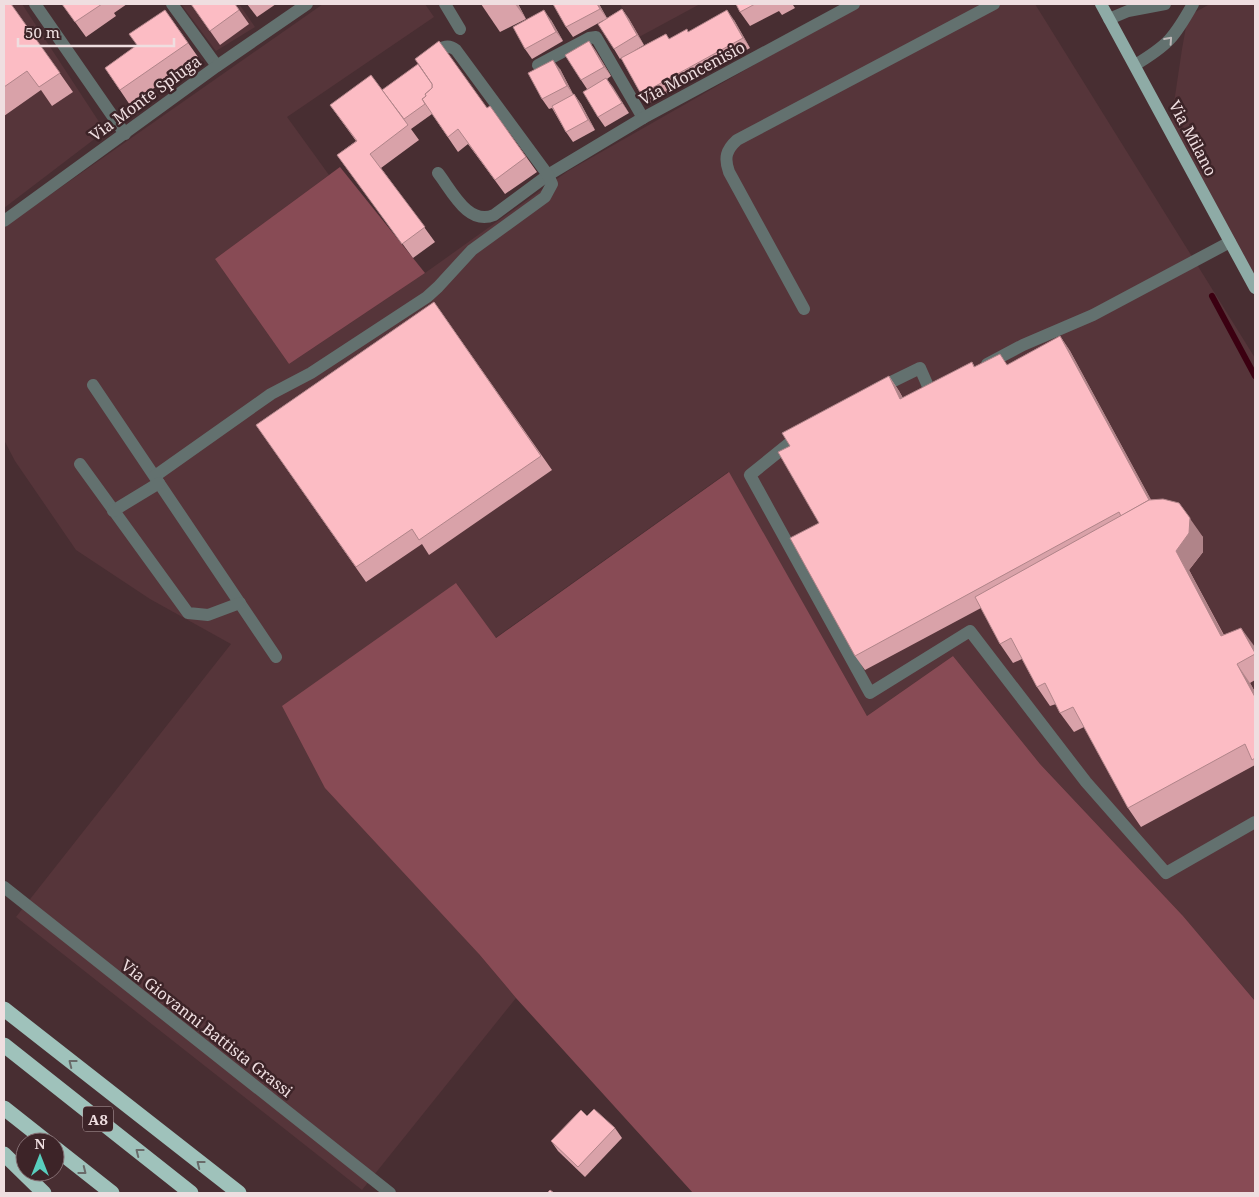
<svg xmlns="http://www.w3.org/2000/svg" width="1259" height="1197" viewBox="0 0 1259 1197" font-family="'Noto Serif',serif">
<rect width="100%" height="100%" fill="#482e32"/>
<!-- built -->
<g fill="#56353a">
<polygon points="4,4 22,4 105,131 4,208"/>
<polygon points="181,4 239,4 255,27 216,51"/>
<polygon points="323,4 425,4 434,17 287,117 329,175 215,259 289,364 425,273 568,171 852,9 849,4 1035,4 1255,358 1255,1001 1183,916 1040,764 953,656 867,716 728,472 495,638 457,584 479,954 516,998 362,1190 16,917 231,644 150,599 76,550 15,461 4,440 4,227"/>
<polygon points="620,4 700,4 639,37"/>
<polygon points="1210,4 1255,4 1255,285 1170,130 1182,49 1188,16"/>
</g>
<!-- green -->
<g fill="#884b55">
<polygon points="340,167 425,273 289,364 215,259"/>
<polygon points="729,472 867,716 953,656 1040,764 1183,916 1255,1001 1255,1193 693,1193 516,998 479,954 325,788 282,706 456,583 496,638"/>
</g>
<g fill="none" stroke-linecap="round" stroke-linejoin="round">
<!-- stream -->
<polyline stroke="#3b0011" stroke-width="6" points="1212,296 1255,376"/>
<!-- minor -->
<g stroke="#63716f" stroke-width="12">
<polyline points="35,4 125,134"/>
<polyline points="172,4 217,66"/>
<polyline points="445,4 460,29"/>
<polyline points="1109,19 1128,11 1165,4"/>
<polyline points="538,65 589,38 596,37 643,118"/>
<path d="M1135,65c33,-20 39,-27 58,-61"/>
<path d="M438,173c14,18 30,53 56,42l54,-40 95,-57 211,-114"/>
<polyline points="4,221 217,66 307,4"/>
<path d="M804,309l-75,-137c-5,-14 -3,-22 8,-32l257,-136"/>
<polyline points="987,364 1023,345 1093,315 1230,242"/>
<polyline points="93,385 276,657"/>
<polyline points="877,389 920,368 931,393 938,389"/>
<polyline points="802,433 750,475 870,693 970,631 1086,782 1166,873 1255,822"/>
<polyline points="80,464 188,613 208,615 240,603"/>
<path d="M155,476l116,-82 40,-21 116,-76 11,-10 34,-37 73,-53 7,-13 -4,-9 -92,-125c-10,-8 -18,0 -26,6"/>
<polyline points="113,511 159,483"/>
<polyline points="4,887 390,1193"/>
</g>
<!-- major -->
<polyline stroke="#8eaba6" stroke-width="12" points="1101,4 1255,288"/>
<!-- highway -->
<g stroke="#9fc2bb" stroke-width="15">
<polyline points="4,1009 239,1193"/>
<polyline points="4,1045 191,1193"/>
<polyline points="4,1108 47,1142"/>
<polyline points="55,1148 112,1193"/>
<polyline points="4,1154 44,1193"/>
</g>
</g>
<!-- wall -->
<g fill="#d9a2a9">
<polygon points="4,4 11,4 73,92 52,106 41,90 4,116"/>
<polygon points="62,4 127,4 114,13 116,16 86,37"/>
<polygon points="191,4 235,4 249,24 220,45"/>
<polygon points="247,4 276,4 257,17"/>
<polygon points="481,4 518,4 526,19 500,32"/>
<polygon points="599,4 607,18 622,9 629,19 644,45 632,52 666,34 669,39 688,32 734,20 750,48 648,104 641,94 621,58 620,59 614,49 604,20 573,37 566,27"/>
<polygon points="736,4 795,4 793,5 795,8 782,15 779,11 750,26 740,12"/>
<polygon points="165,10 198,57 130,105 105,68 137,45"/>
<polygon points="551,20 563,41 532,59 525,49"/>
<polygon points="589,41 611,76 607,79 629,113 605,127 598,117 587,89 581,80"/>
<polygon points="560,69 573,94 574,94 581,104 595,130 573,142 566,132 552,108 549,109 542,99"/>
<polygon points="382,90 487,108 490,106 537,172 505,194 468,144 458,152 432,114 411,129 419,140 381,168 435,242 413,258 337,155 356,141 330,105"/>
<polygon points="434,302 552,470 429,555 422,544 366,582 256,425"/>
<polygon points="1060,336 1070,351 1151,500 1203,537 1203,552 1189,570 1224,635 1255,647 1255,680 1250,683 1255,692 1255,765 1141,827 1128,808 1084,727 1074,732 1060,713 1056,704 1050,706 1037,687 1022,659 1013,663 1000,644 981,608 865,670 855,656 819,523 790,446 889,376 899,391 903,398 972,362 975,367 1007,365"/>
<polygon points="587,1116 615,1128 622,1138 585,1177 558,1151 551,1141"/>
</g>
<!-- shaded-wall -->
<g fill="#b08489">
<polygon points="515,4 518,4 526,19"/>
<polygon points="597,4 599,4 607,19 600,9"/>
<polygon points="622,9 629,19 644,45 637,35"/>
<polygon points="544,10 551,20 563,41 556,32"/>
<polygon points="727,10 734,20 750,48 743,38"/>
<polygon points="589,41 596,51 611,76 604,67"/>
<polygon points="553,60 560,69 574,96 567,86"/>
<polygon points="606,78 613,87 629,113 622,103"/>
<polygon points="574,94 581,104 595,130 588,120"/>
<polygon points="1060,336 1070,351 1162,520 1152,505"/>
<polygon points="889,376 899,391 911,414 900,399"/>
<polygon points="1179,503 1203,537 1203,552 1189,570 1234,655 1221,636 1176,551"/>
<polygon points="1241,628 1255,647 1255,653"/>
<polygon points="1237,664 1250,683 1255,692 1255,697"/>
</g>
<!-- building -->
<g fill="#fcbcc4" stroke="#b08489">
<polygon points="4,4 11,4 60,73 39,87 27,71 4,87"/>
<polygon points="62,4 102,4 75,22"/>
<polygon points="191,4 235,4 239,10 210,31"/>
<polygon points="553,4 597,4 600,9 566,27"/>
<polygon points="736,4 755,4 740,12"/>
<polygon points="622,9 637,35 614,49 598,24"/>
<polygon points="165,10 188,43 120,90 105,68 137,45 129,34"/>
<polygon points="544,10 556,32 525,49 513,27"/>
<polygon points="727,10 743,38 641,94 621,58 666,34 669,39 687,29 688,32"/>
<polygon points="439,41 487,108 490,106 526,157 495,180 458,129 448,137 422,99 426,96 425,94 432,88 432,84 415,59"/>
<polygon points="589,41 604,67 581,80 565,55"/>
<polygon points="553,60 567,86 542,99 528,73"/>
<polygon points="418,64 432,84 432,88 425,94 426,96 422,99 425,104 404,119 382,90"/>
<polygon points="371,75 408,125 370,154 425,227 402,244 337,155 357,141 330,105"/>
<polygon points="606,78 622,103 598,117 583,92"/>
<polygon points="574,94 588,120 566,132 552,106"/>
<polygon points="434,302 541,456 419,540 412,529 356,567 256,425"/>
<polygon points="1060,336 1149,500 1121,516 1119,512 855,656 790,538 819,523 778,452 790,446 782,433 889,376 900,399 972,362 974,367 1000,354 1007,365"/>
<polygon points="1163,499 1179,503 1190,518 1189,533 1176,551 1221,636 1241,628 1255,653 1255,654 1237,664 1255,697 1255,758 1252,760 1245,744 1128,808 1073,707 1060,713 1045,683 1037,687 1011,638 1000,644 975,597 1149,500"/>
<polygon points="594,1109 615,1128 578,1167 551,1141 581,1110 587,1116"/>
<polygon points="550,1190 554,1193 547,1193"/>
</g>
<!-- one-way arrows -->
<defs><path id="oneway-chevron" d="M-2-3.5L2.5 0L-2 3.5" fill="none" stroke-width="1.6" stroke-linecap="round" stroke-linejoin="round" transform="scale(1.25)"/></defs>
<use stroke="#beb8b8" href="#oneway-chevron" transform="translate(1169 40) rotate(-48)"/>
<g stroke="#696b6a">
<use href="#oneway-chevron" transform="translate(72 1063) rotate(-142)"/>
<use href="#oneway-chevron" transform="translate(139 1152) rotate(-142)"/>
<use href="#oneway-chevron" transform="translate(200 1164) rotate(-142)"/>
<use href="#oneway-chevron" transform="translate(83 1171) rotate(38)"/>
</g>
<g text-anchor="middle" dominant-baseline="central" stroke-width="5" stroke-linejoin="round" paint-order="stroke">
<!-- shield labels -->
<rect fill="#3d2428" stroke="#baa6a9" stroke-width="1" x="83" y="1106.5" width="30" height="25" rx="4"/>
<g font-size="15" font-weight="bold" fill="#efdee0">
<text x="98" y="1119">A8</text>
</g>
<!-- street labels -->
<g font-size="16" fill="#efdee0" stroke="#3d2428">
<text transform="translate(692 73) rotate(-28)">Via Moncenisio</text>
<text transform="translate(145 98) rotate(-36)">Via Monte Spluga</text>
<text transform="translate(1193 138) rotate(62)">Via Milano</text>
<text transform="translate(207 1028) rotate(38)">Via Giovanni Battista Grassi</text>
</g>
</g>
<!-- border -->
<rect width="1259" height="1197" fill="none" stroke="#efdee0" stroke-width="10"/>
<!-- north arrow -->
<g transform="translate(40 1157)"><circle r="24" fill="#3d2428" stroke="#846e72"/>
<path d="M0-4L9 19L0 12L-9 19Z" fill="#59cebe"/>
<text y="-8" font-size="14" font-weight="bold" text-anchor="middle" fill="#efdee0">N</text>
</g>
<!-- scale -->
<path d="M18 38v8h156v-8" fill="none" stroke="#efdee0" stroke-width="2.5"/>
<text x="25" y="38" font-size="15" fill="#efdee0" stroke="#3d2428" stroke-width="4" paint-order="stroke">50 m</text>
</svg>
